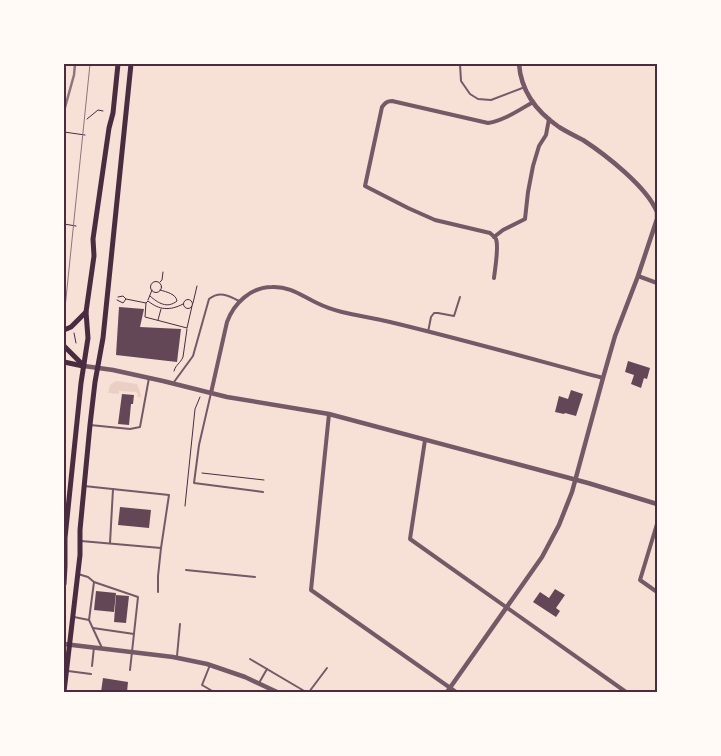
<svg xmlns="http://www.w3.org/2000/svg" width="721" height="756" viewBox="0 0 721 756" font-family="Lora,serif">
<rect width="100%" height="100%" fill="#f7e1d7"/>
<!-- green -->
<polygon fill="#ebcfc5" points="116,381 137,384 141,395 141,397 137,397 138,394 136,392 119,391 119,394 108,393 110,385"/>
<!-- building -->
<g fill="#644757">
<polygon points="119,307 144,309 140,327 181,329 177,362 116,355"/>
<polygon points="628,361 650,368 647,379 644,378 641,388 631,384 634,375 625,372"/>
<polygon points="571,390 583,394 576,416 565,413 564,414 555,412 559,396 568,399"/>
<polygon points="122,394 134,395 133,404 131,404 129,425 118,424"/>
<polygon points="120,507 151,510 149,528 118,525"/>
<polygon points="555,589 565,595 556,608 560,611 556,617 533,602 540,592 549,598"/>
<polygon points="96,591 116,593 114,612 94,610"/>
<polygon points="116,595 129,596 126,623 114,622"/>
<polygon points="103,678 128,682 127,692 101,692"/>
</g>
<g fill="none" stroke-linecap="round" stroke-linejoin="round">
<!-- path -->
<g stroke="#4a2c40" stroke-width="1">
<polyline points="87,119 98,110 103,111"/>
<polyline points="64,132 85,135"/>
<polyline points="64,224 76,226"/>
<circle cx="156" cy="287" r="5.5"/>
<polyline points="160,282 162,280 163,272"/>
<path d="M150,296c8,7 17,13 27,5 -1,-7 -10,-9 -17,-11"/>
<path d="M126,299l20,4 2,-2c11,9 22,10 35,3"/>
<circle cx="188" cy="304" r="4.5"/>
<polyline points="117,300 123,303 126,299 123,296 118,297"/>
<polyline points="148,300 152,290"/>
<polyline points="146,303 145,317 187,328 192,306"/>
<polyline points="193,303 197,286"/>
<polyline points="158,320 161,309"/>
<polyline points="74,333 76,343"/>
<path d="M174,371c2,-7 6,-7 9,-14l4,-28"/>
<polyline points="202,473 264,480"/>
<polyline points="185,506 195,409 200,397"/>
</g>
<!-- service -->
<g stroke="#755966" stroke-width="2">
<polyline points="460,64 461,81 470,94 478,99 491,100 525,87"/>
<polyline points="428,332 431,317 434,313 438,313 454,316 460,297"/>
<path d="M174,382l19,-26 16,-57c10,-8 19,-4 30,2"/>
<polyline points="211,393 199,445 194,483 263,492"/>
<polyline points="90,425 130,429 140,427 149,378"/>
<polyline points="81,541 161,548 169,495 84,486"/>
<polyline points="110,543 113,489"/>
<polyline points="186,570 255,577"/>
<polyline points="78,574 88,577 94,582 89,620 102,648"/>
<polyline points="94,582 138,597 130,670"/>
<polyline points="158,592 158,576 161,548"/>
<polyline points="74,617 89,620"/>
<polyline points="93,628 134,634"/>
<polyline points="177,656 180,624"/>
<polyline points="250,659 306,692"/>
<polyline points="210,665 202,685 214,692"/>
<polyline points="92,666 94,647"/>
<polyline points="68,671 91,674"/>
<polyline points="259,683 267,669"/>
<polyline points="309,692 327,668"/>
</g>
<!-- minor -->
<g stroke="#755966" stroke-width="4">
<polyline points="494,237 503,230 525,219 528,192 533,166 539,146 546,135 549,119"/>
<polyline points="638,276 657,283"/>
<path d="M494,278c1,-9 5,-31 2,-39 -2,-3 -4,-4 -6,-6l-55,-13 -27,-12 -43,-22 17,-79c3,-4 5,-6 10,-6l96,22c17,-3 31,-13 45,-21"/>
<path d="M211,393l16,-71c7,-19 24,-35 45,-35 18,-1 30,9 45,16 8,4 17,7 25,9 16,4 32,6 48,10 71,17 142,37 213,56"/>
<polyline points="329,414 311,590 456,692"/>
<polyline points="425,440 410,539 626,692"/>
<polyline points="657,524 640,580 657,592"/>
</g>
<!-- tertiary -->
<g stroke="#755966" stroke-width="4.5">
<path d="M519,64c2,27 18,48 40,63 8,5 16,9 24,13 23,15 64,47 74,72"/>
<polyline points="84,366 113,370 163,381 227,397 329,414 588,483 657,504"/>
<polyline points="64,644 173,657 207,664 245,677 277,692"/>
<polyline points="447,692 542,557 559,525 572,492 603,378 615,336 638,276 657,219 657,213"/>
</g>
<!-- secondary -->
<g stroke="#4a2c40" stroke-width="5">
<polyline points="64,330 71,327 86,312"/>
<polyline points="64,346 84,366"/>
<polyline points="64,362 83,366"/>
<polyline points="64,584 65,566 65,538 81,383 88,338 86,312 94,256 93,239 109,128 113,113 118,64"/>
<polyline points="64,692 80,555 80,530 90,425 95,382 103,338 131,64"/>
</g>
<!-- tram -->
<polyline stroke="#8f747c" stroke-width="1" points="64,318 90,64"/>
<!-- rail -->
<polyline stroke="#8f747c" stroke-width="2.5" points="64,111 74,75 75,64"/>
</g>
<!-- border -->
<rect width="721" height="756" fill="none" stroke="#fffaf5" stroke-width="130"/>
<rect x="65" y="65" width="591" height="626" fill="none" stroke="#4a2c40" stroke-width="2"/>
</svg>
